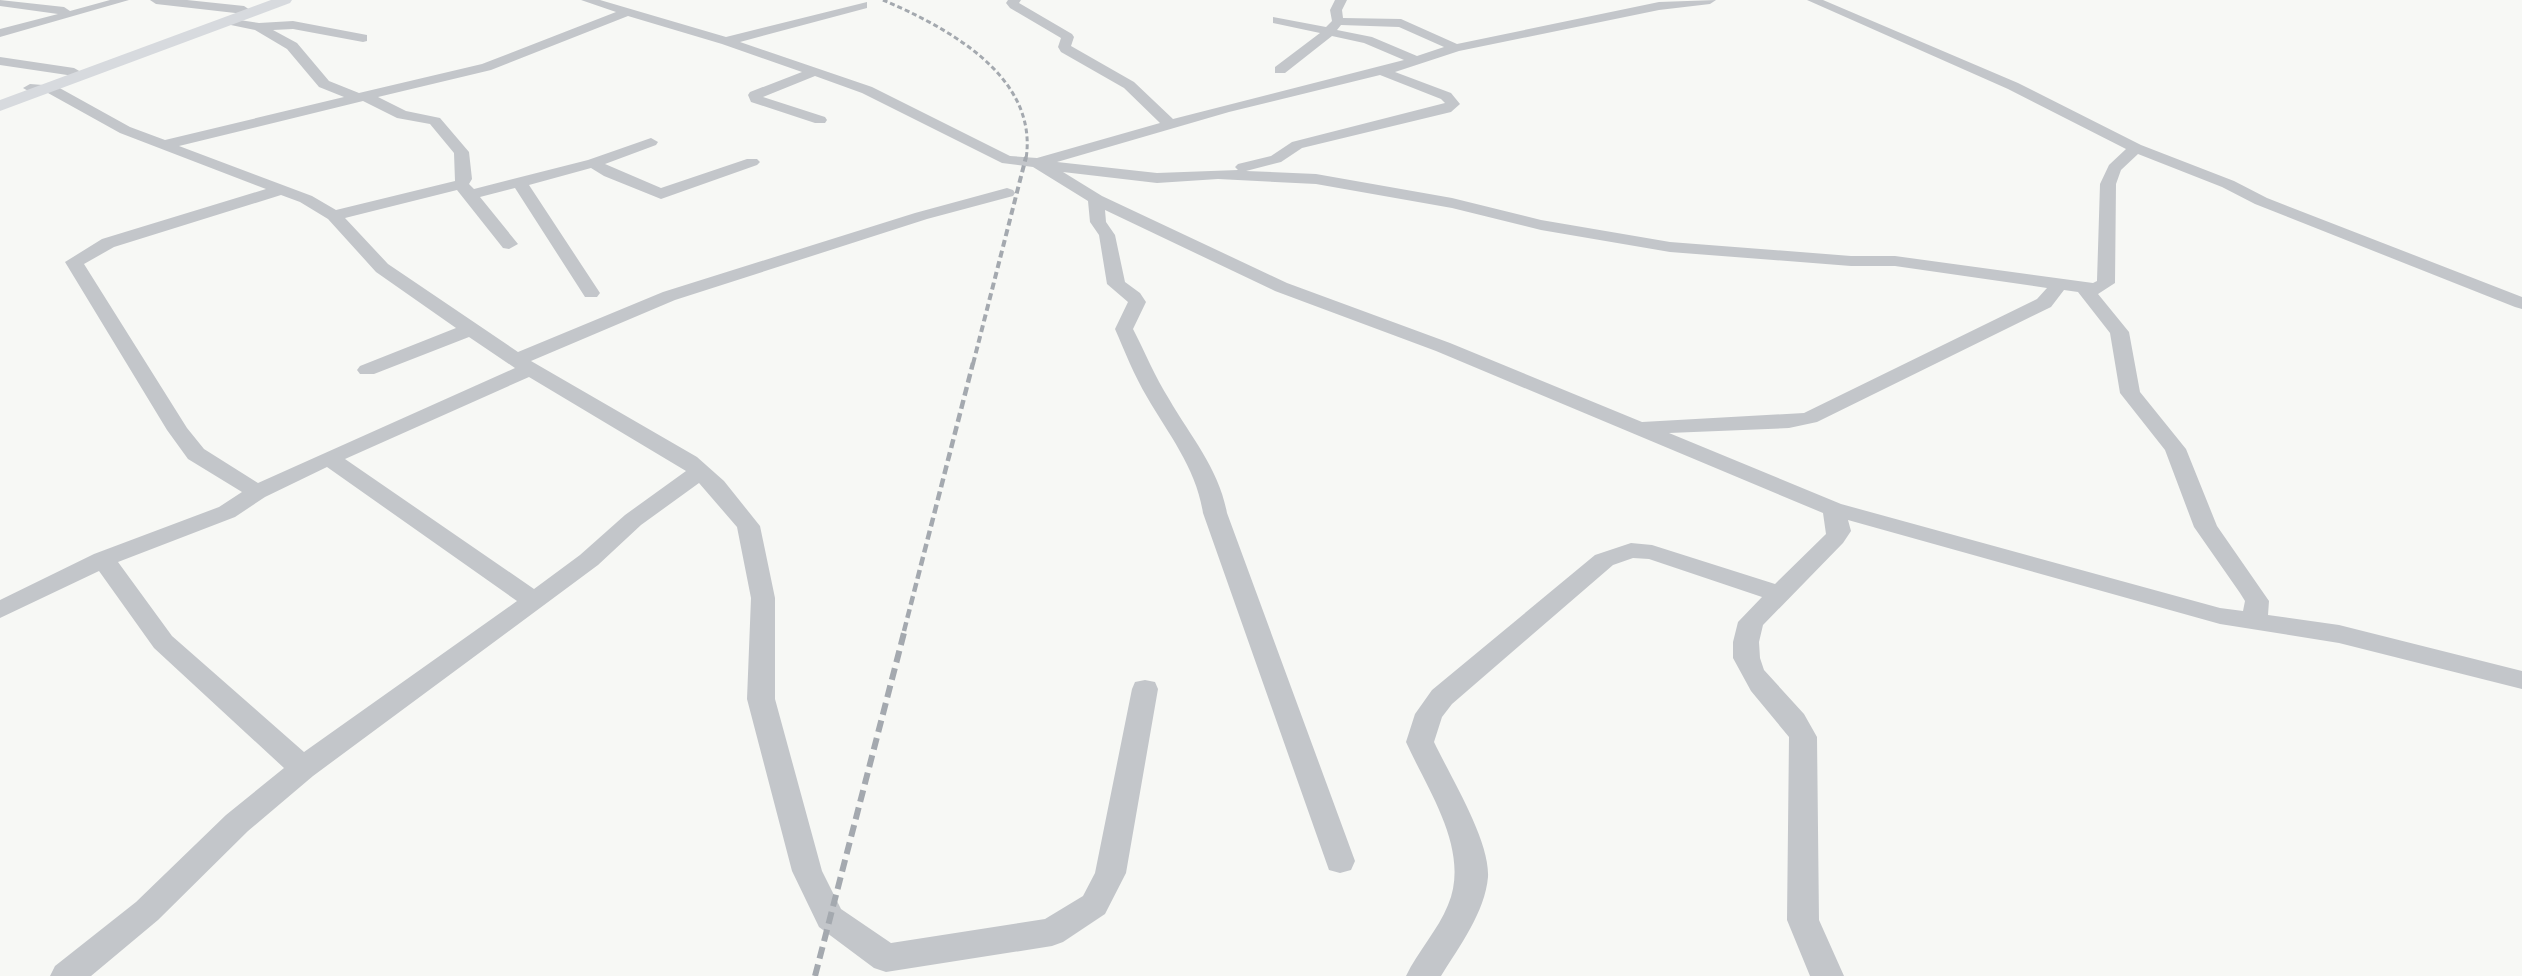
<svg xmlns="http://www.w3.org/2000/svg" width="2522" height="976" viewBox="0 0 2522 976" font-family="Ubuntu,sans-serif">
<rect width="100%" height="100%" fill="#f7f8f5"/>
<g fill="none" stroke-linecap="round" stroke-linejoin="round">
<!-- minor -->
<g fill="#c3c6ca" fill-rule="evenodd">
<polygon points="0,0 64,7 70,11 110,0 129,0 0,37 0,29 58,14 0,6"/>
<polygon points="150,0 187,0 244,6 250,10 244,14 156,4"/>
<path d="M581,0h19l126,37 141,-35v6l-127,34 132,45 138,69 27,2 123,-35 -36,-35 -63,-36 -3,-5 3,-9 -51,-30 -4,-5 2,-3h13l-2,3 53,31 2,3 -3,9 63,36 39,37 231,-59 -40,-17 -32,-7 -47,37h-10v-6l45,-34 -47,-10v-6l53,10 6,-6 -2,-11 5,-10h12l-5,10 1,8 58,1 56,25 202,-42 57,-2 -6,4 -51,6 -200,41 -64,21 56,21 9,11 -9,8 -149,36 -21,14 -35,9 70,3 136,24 89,22 129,22 181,14h44l198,27 4,-2 3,-97 9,-19 17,-16 -118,-60 -201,-89h16l195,83 123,62 93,36 33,17 255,99v12l-7,-2 -260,-103 -33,-17 -84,-33 -17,16 -5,14 -1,99 -17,11 31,38 11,60 46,57 31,77 52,75 -1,14 71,10 183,46v18l-183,-46 -119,-19 -372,-104 3,11 -8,12 -80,82 -4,17 1,16 4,12 40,44 13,23 2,183 25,56h-34l-23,-56 2,-183 -38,-46 -18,-33v-16l5,-20 24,-25 -113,-38 -16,-1 -20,7 -161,139 -10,13 -8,25c16,34 56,98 54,135 -3,35 -29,70 -47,99h-35c12,-25 32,-46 42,-71 23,-54 -20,-114 -42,-163l9,-28 17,-24 163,-135 36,-12 21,2 123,39 51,-50 -3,-21 -387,-162 -161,-60 -170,-81 1,12 9,13 10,47 15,11 6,9 -13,27c12,23 22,48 36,70 22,38 50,70 58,114l128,348 -4,9 -11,3 -11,-3 -126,-357c-7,-45 -34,-78 -56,-116 -13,-22 -22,-45 -32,-68l13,-27 -21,-18 -8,-49 -9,-13 -2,-21 -55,-34 -31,-4 -140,-70 -47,-17 -52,21 62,20 2,3 -2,3h-10l-64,-21 -3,-7 2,-3 52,-20 -80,-28 -94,-28 -137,54 -113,27 28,14 34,7 29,34 3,27 -3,5 5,5 114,-29 63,-22 7,4 -2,3 -51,19 56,24 86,-29h10l3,3 -3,3 -96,34 -57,-23 -13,-8 -62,17 71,108 -3,4h-12l-70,-109 -35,9 38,47 -9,5 -6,-1 -46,-58 -112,28 43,46 130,88 145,-60 252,-79 92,-25 6,2 2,3 -2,3 -86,23 -252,81 -144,61 166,96 27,24 36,45 15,72v101l47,172 19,38 50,34 154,-24 38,-23 12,-23 37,-184 3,-7 10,-2 10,2 3,7 -32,184 -21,41 -42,28 -11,4 -166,26 -12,-4 -55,-41 -27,-56 -45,-172 4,-101 -14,-71 -38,-44 -58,42 -43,40 -285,211 -65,55 -90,89 -67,56h-41l5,-10 81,-64 90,-87 58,-47 -130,-120 -55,-77 -99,47v-18l94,-46 125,-47 23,-15 -54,-33 -21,-29 -102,-168 37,-23 164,-50 -146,-56 -72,-40 -18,-1 -7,-4 7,-4 26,2 74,41 35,13 179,-43 -25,-10 -32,-38 -32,-19 -29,-6v-6l33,5 34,-2 74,14v6l-4,1 -70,-13 -20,1 24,13 32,38 30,12 123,-29 134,-52zM1341,25l58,2 45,20 -27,9 -45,-19 -35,-7zM1380,75l61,24 4,4 -153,39 -21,14 -33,8 -3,3 3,3 -81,3 -100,-11 172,-50zM363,101l34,17 33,6 24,29 1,28 -119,29 -24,-14 -133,-50zM1063,172l94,11 61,-4 98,5 136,24 89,22 129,22 181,14h44l152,22 -10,11 -233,114 -162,9 -192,-79 -163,-60 -185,-87zM281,195l19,7 28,17 48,53 80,56 -96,38 -3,4 3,4h14l95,-37 46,31 -257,115 -54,-34 -17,-21 -103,-164 30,-17zM2064,290l14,2 32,41 10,60 45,57 29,77 46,66 5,8 -2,10 -23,-3 -379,-104 -172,-71 120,-5 28,-6 234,-115zM529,377l157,94 -61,44 -45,40 -46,34 -189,-130zM327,467l190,134 -213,151 -132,-116 -54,-74 117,-45 30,-20z"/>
<polygon points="0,57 74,68 81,72 74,76 0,65"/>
</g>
<!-- major -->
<polygon fill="#d7dade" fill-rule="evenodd" points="271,0 292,0 290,3 0,111 0,100"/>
<!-- rail-far3 -->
<path stroke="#a4a9af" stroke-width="3" stroke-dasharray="5 3" stroke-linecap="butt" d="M883,0c63,27 156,76 143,159"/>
<!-- rail-far2 -->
<polyline stroke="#a4a9af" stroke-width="4" stroke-dasharray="7 4" stroke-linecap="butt" points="973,364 1026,157"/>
<!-- rail-far1 -->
<polyline stroke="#a4a9af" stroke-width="4.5" stroke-dasharray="9 4.5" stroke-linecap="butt" points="904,631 973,363"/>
<!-- rail -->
<polyline stroke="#a4a9af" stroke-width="6" stroke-dasharray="12 6" stroke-linecap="butt" points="815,976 905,629"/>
</g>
</svg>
